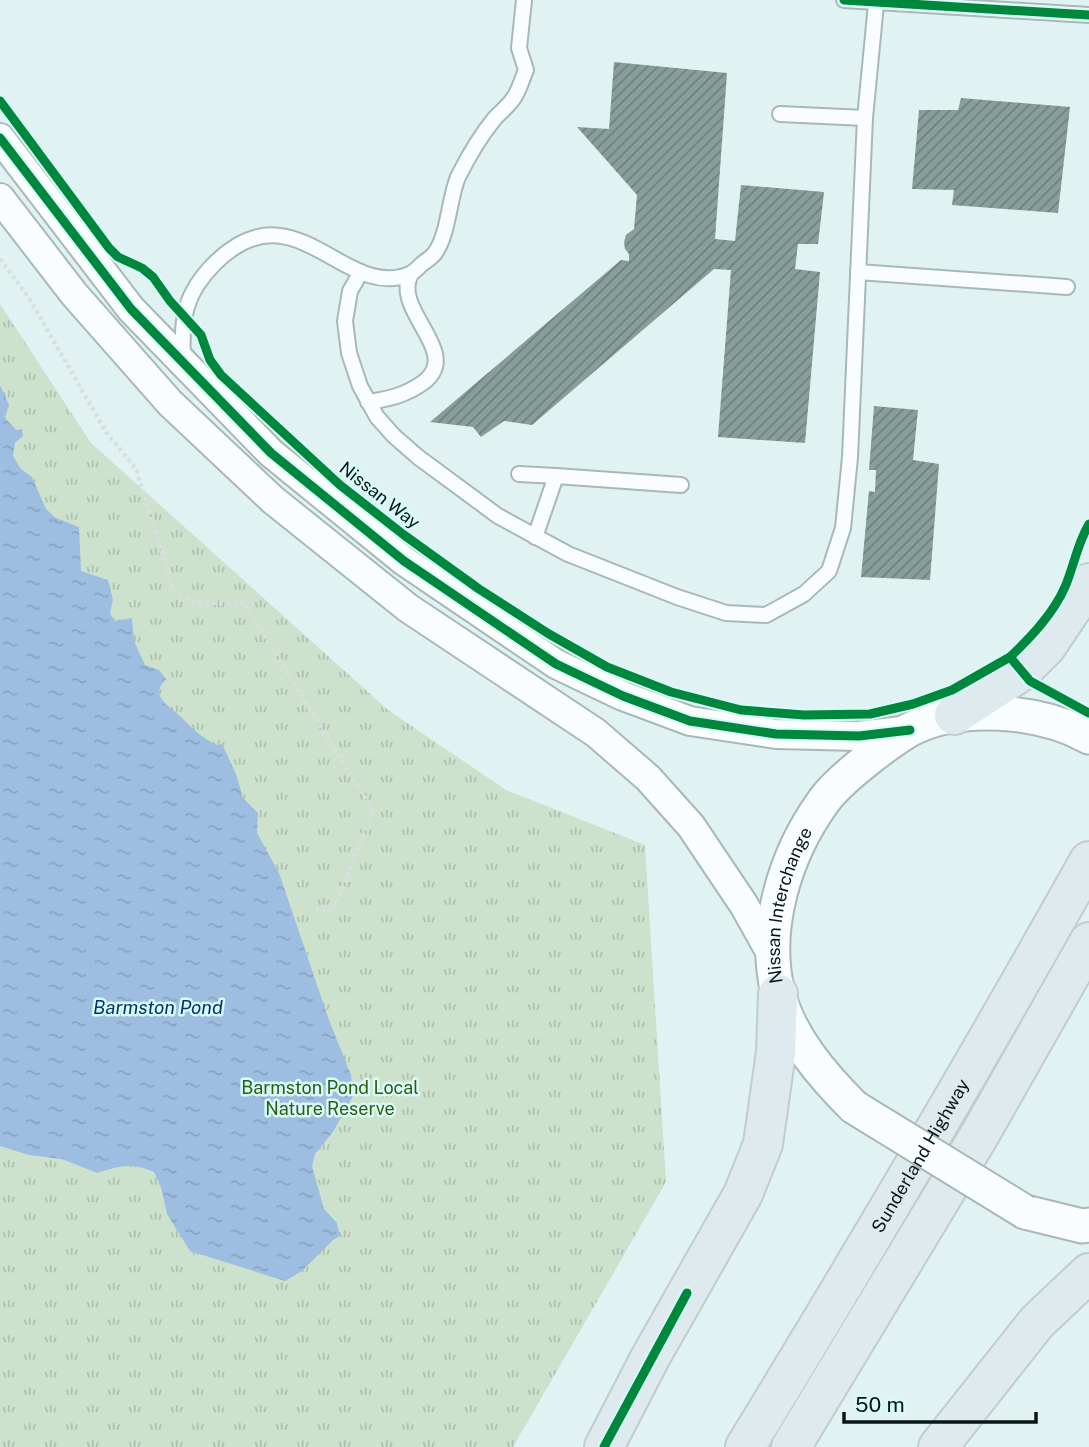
<svg xmlns="http://www.w3.org/2000/svg" width="1089" height="1447" viewBox="0 0 1089 1447" font-family="'Public Sans',sans-serif">
<defs>
<pattern id="park-tufts" width="24" height="20" patternUnits="userSpaceOnUse" patternTransform="scale(1.75)"><rect width="24" height="20" fill="#cce2cd"/><path d="M3 7l-1-3M5 7V3M7 7l1-3M15 17l-1-3M17 17v-4M19 17l1-3" fill="none" stroke="#aec1af"/></pattern>
<pattern id="water-ripples" width="26" height="14" patternUnits="userSpaceOnUse" patternTransform="scale(1.75)"><rect width="26" height="14" fill="#9ebee1"/><path d="M2 4q2-2 4 0t4 0M15 11q2-2 4 0t4 0" fill="none" stroke="#87a3c0"/></pattern>
<pattern id="building-hatch" width="6" height="6" patternUnits="userSpaceOnUse" patternTransform="scale(1.75)"><rect width="6" height="6" fill="#889f99"/><path d="M-1 1l2-2M0 6l6-6M5 7l2-2" fill="none" stroke="#6d817c"/></pattern>
</defs>
<rect width="100%" height="100%" fill="#e0f3f2"/>
<!-- park -->
<polygon fill="url(#park-tufts)" points="0,304 91,443 388,710 506,790 645,845 666,1182 513,1447 0,1447"/>
<!-- water -->
<path fill="url(#water-ripples)" d="M0,385l9,20 -4,13 11,12 6,-1 1,7 -8,7 -2,13 8,13 11,8 14,32 10,9 23,9 2,44 27,9 5,20 -3,13 4,8 18,-3 2,23 11,24 14,5 7,9c-18,19 5,27 16,39 11,11 20,20 35,27l5,-1 14,30 7,24 15,15 -1,20 22,40 50,147 22,55 2,21 -20,36 -18,22 -3,12 12,43 13,14 3,13 -7,4 -31,31 -17,10 -95,-30 -23,-37 -6,-27 -7,-15c-22,-10 -35,-6 -57,1l-35,-14 -33,-4 -29,-9z"/>
<!-- building -->
<g fill="url(#building-hatch)">
<polygon points="614,62 727,73 715,239 735,241 741,185 824,192 818,244 798,244 795,269 820,272 805,443 718,437 731,270 714,269 532,425 504,421 481,437 473,427 430,422 621,260 629,261 629,254 625,249 624,242 626,235 634,229 637,195 577,127 609,129"/>
<polygon points="961,98 1070,107 1058,213 952,205 954,190 912,189 919,110 958,110"/>
<polygon points="874,406 918,410 913,460 939,464 930,580 861,577 869,491 875,492 876,470 869,470"/>
</g>
<g fill="none" stroke-linecap="round" stroke-linejoin="round">
<defs>
<g id="service">
<polyline points="844,0 1089,15"/>
<polyline points="780,114 865,118"/>
<polyline points="361,272 350,291 345,321 349,353 360,386 377,417 394,436 418,457 498,516 568,554 677,597 726,613 766,615 804,594 829,571 843,528 850,457 865,118 876,4"/>
<polyline points="858,272 1067,287"/>
<path d="M183,360c-2,-41 1,-66 32,-97 80,-79 129,39 195,11 4,-2 9,-7 12,-10 4,-3 10,-7 13,-11 14,-20 14,-55 23,-76 10,-20 23,-42 37,-59 6,-6 13,-12 18,-19 6,-8 9,-20 13,-29l-7,-22 5,-48"/>
<path d="M368,402c21,-3 38,-7 56,-20 39,-30 -33,-72 -13,-108"/>
<polyline points="519,474 556,476"/>
<polyline points="535,537 556,476 681,485"/>
</g>
<g id="minor">
<polyline points="0,138 131,309 271,453 404,561 556,664 623,696 690,721 776,734 859,736 910,730"/>
<polyline points="0,198 74,294 170,403 273,500 408,608 596,733 648,778 691,826 744,905 772,955"/>
</g>
<g id="tertiary">
<path id="s1" d="M854,1107c-32,-32 -64,-69 -76,-114 -16,-65 7,-138 45,-191 14,-21 64,-59 86,-72 50,-27 131,-20 180,7"/>
<polyline points="1025,1212 1082,1226 1089,1225"/>
</g>
<g id="trunk">
<polyline points="954,715 1022,671 1046,647 1089,583"/>
<polyline points="604,1447 650,1358 743,1194 763,1144 776,1052 778,994"/>
<path id="s2" d="M745,1447c118,-193 233,-388 344,-586"/>
<polyline points="791,1447 979,1136 1089,942"/>
<polyline points="938,1447 1037,1322 1089,1273"/>
</g>
</defs>
<!-- service casing -->
<use href="#service" stroke="#a8b8b7" stroke-width="18"/>
<!-- minor casing -->
<use href="#minor" stroke="#a8b8b7" stroke-width="32"/>
<!-- tertiary casing -->
<use href="#tertiary" stroke="#a8b8b7" stroke-width="37"/>
<!-- trunk casing -->
<use href="#trunk" stroke="#c3cccc" stroke-width="42"/>
<!-- path -->
<polyline stroke="#d8dfde" stroke-width="4.5" stroke-dasharray="3.5 3.5" stroke-linecap="butt" points="0,259 29,298 106,432 136,469 174,592 198,603 244,603 373,811 333,911 311,908"/>
<!-- service -->
<use href="#service" stroke="#fafdfd" stroke-width="14"/>
<!-- minor -->
<use href="#minor" stroke="#fafdfd" stroke-width="28"/>
<!-- tertiary -->
<use href="#tertiary" stroke="#fafdfd" stroke-width="33"/>
<!-- trunk -->
<use href="#trunk" stroke="#deeaed" stroke-width="38"/>
<defs>
<polyline id="tertiary-bridge" points="854,1107 1025,1212"/>
</defs>
<!-- tertiary-bridge casing -->
<use href="#tertiary-bridge" stroke="#a8b8b7" stroke-width="37" stroke-linecap="butt"/>
<!-- tertiary-bridge -->
<use href="#tertiary-bridge" stroke="#fafdfd" stroke-width="33"/>
<defs>
<g id="cycleway">
<polyline points="844,0 1089,15"/>
<polyline points="0,101 109,248 118,257 142,268 153,277 170,301 201,335 210,360 221,375 340,485 404,535 479,589 549,634 607,667 671,692 741,710 804,715 870,714 913,704 952,690 1010,657 1030,681 1089,713"/>
<polyline points="0,138 131,309 271,453 404,561 556,664 623,696 690,721 776,734 859,736 910,730"/>
<path d="M1010,657c21,-20 43,-43 55,-70 9,-21 12,-43 24,-63"/>
<polyline points="604,1447 687,1293"/>
</g>
</defs>
<!-- cycleway casing -->
<use href="#cycleway" stroke="#d8fbfa" stroke-width="13"/>
<!-- cycleway -->
<use href="#cycleway" stroke="#00873e" stroke-width="9"/>
</g>
<g text-anchor="middle" dominant-baseline="central" stroke-width="5" stroke-linejoin="round" paint-order="stroke">
<!-- street labels -->
<g font-size="18" fill="#091616" stroke="#d8fbfa">
<text transform="translate(380 495) rotate(38)">Nissan Way</text>
<text stroke="none"><textPath href="#s1" startOffset="229">Nissan Interchange</textPath></text>
<text stroke="none"><textPath href="#s2" startOffset="340">Sunderland Highway</textPath></text>
</g>
<!-- park labels -->
<g font-size="18" fill="#2f5b0e" stroke="#d8fbfa">
<text x="330" y="1087">Barmston Pond Local<tspan x="330" dy="21">Nature Reserve</tspan></text>
</g>
<!-- water labels -->
<g font-size="19" font-style="italic" fill="#00336f" stroke="#d8fbfa">
<text x="158" y="1007">Barmston Pond</text>
</g>
</g>
<!-- scale -->
<path d="M844 1412v10h192v-10" fill="none" stroke="#091616" stroke-width="3.5"/>
<text x="855" y="1412" font-size="21" fill="#091616" stroke="#d8fbfa" stroke-width="5" paint-order="stroke">50 m</text>
</svg>
